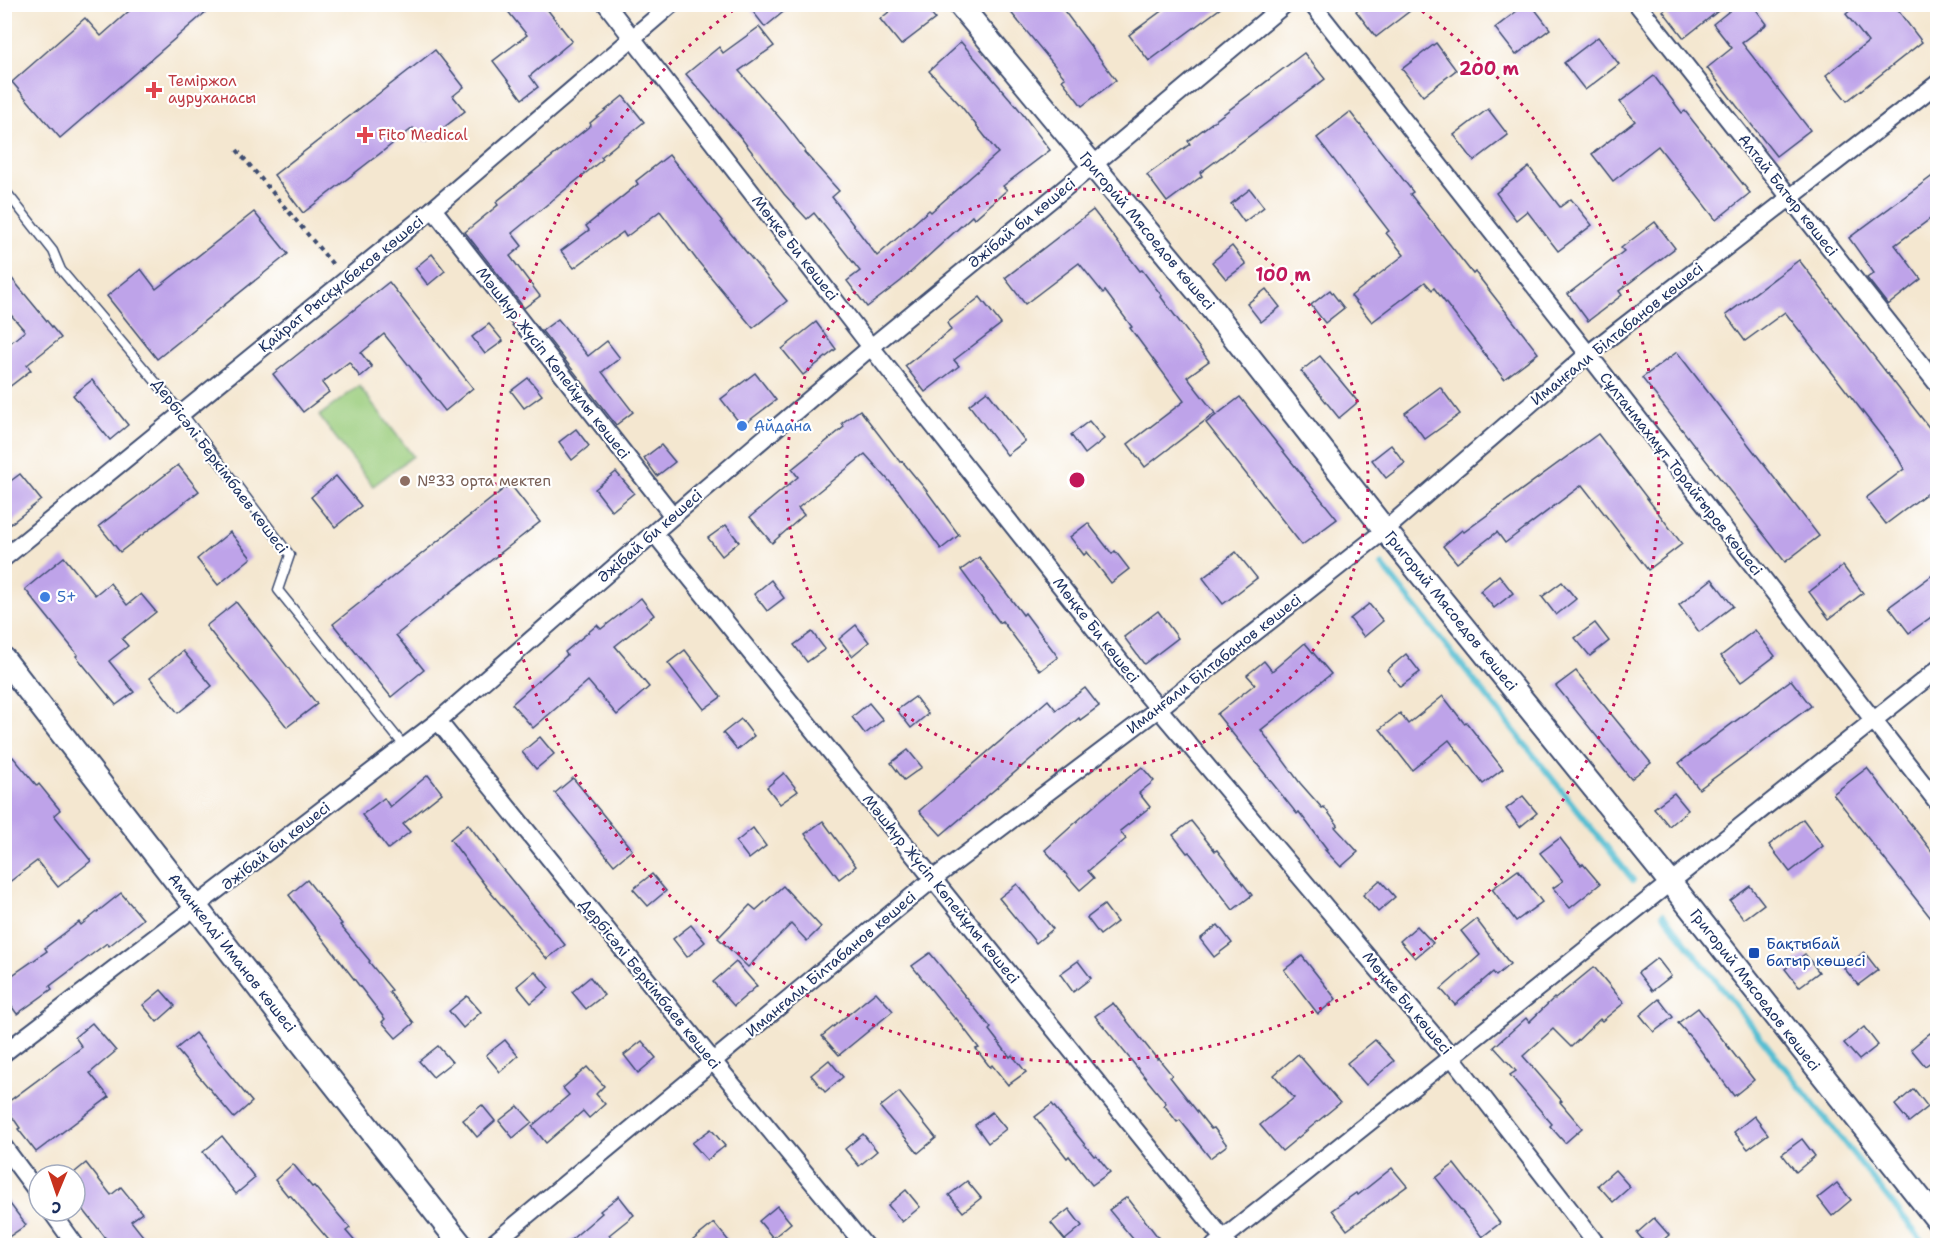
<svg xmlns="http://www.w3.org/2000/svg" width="1942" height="1250" viewBox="0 0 1942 1250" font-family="'Shantell Sans',sans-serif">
<rect width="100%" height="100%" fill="#fff"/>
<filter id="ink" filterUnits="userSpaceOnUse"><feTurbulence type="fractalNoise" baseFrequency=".0167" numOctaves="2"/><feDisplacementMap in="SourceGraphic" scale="12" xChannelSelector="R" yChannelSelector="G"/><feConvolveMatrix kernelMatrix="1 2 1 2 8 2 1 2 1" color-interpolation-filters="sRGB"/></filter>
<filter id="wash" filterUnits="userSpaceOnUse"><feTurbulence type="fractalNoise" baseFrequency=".008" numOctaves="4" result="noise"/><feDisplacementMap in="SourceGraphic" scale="24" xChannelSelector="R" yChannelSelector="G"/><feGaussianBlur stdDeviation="1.35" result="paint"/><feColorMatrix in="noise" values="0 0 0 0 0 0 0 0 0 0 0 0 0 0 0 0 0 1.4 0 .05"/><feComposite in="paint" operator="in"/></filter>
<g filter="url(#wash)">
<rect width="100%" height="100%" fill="#f4e7d0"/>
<!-- pitch -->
<polygon fill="#9acc7b" stroke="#5a7e6c" stroke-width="1.5" points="359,386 413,456 373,486 319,416"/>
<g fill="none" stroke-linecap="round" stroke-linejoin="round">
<!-- stream -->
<g stroke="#55bed2" stroke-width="6">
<polyline points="1382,565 1633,880"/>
<polyline points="1663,914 1926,1246"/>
</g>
</g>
<g id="blocks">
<!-- building -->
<g fill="#bea3e9">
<polygon points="137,4 215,4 60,138 12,82 85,18 101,36"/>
<polygon points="502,4 543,4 572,41 530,76 538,87 522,99 493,61 527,35"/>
<polygon points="747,4 793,4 765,27"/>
<polygon points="899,4 923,4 935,19 901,45 880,19"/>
<polygon points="1004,4 1059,4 1116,80 1082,106 1062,80 1065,78"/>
<polygon points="1171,4 1226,4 1149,61 1129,35"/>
<polygon points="1364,4 1419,4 1376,37 1356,11"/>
<polygon points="1526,4 1531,4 1550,29 1516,55 1495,28"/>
<polygon points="1672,4 1727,4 1684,38 1663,11"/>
<polygon points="1738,4 1752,4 1767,24 1742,43 1810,130 1776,156 1707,68 1732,48 1713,24"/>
<polygon points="1858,4 1893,4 1922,42 1847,101 1826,75 1868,42 1846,14"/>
<polygon points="759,27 774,46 739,71 785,124 805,150 804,152 839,191 832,197 877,256 929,210 931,212 998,153 961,106 929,71 961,42 1018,108 1050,150 1003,186 1007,190 974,219 972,216 901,281 867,307 847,281 860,271 814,213 807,219 784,194 742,139 686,74 719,47 723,53"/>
<polygon points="1598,37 1619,64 1585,90 1564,63"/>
<polygon points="1436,43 1456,70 1423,96 1402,69"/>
<polygon points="435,50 464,87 453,96 465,111 425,142 413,128 303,213 274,175"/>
<polygon points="1304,53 1325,79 1200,173 1202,176 1167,202 1147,175 1190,144 1188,141"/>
<polygon points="1654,76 1682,113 1685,111 1750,193 1716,220 1658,146 1613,181 1592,154 1635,121 1620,102"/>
<polygon points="623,96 644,122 601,157 603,159 512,233 522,246 510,256 540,296 524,308 465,232 498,205 496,202 591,125 590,123"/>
<polygon points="1488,109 1508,135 1474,161 1454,135"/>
<polygon points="1350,112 1413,192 1410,194 1473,274 1475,272 1538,353 1504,379 1434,288 1432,290 1425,282 1372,322 1351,296 1404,255 1386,233 1389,231 1317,138"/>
<polygon points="669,155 722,221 721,222 787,301 753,328 696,259 660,211 626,237 623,232 574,268 561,251 589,230 586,226 638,184 636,181"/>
<polygon points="1529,167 1560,207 1571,199 1592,225 1558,251 1527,211 1516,220 1496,193"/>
<polygon points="1938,172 1938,213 1895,245 1921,279 1888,305 1867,278 1874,273 1849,238"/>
<polygon points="1250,189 1264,207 1244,222 1231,204"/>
<polygon points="1093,210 1140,271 1142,270 1162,296 1161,297 1209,361 1187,377 1215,413 1145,467 1128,444 1184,401 1130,328 1132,327 1105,291 1103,293 1079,263 1025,304 1005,278"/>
<polygon points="254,212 288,254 157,359 107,296 141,269 156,289"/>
<polygon points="1655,222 1675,248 1619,291 1622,295 1588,321 1568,294 1624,251 1621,248"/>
<polygon points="1232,246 1246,264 1226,279 1212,262"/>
<polygon points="432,254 445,271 428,285 415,268"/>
<polygon points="1799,260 1938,439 1938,508 1926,494 1886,524 1866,498 1904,469 1897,456 1785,312 1745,341 1726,315"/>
<polygon points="4,269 61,338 27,365 31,370 4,391 4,348 25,331 4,307"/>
<polygon points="389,282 473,388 445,411 384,334 361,353 372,367 360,377 349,362 322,383 329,392 303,412 273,374"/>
<polygon points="1266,289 1280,307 1261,322 1247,304"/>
<polygon points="1330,290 1344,308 1325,323 1311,305"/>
<polygon points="980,297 1001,324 954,360 959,366 925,392 905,366 951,330 947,323"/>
<polygon points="558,319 588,356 607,341 620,358 602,372 633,412 616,425 542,331"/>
<polygon points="816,322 836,349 803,375 782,349"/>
<polygon points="489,324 503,341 485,354 472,337"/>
<polygon points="1677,352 1819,536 1785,562 1642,378"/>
<polygon points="1320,356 1358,402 1339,418 1301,371"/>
<polygon points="755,373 776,400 742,426 721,399"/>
<polygon points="528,378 542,395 524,408 511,391"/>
<polygon points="92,380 128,425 110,440 73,395"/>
<polygon points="1440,387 1460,414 1425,439 1405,413"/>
<polygon points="987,391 1025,441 1007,455 969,405"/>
<polygon points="1240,397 1337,519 1302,545 1206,423"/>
<polygon points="860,410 900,462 902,461 926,490 959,535 941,549 899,492 865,454 798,508 804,515 772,543 750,517 798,477 792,469 844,427 842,423"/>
<polygon points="1089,421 1104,439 1085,454 1071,435"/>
<polygon points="576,429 589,446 572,460 559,442"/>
<polygon points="1598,434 1682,544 1648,570 1582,485 1505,543 1497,532 1457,563 1443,546 1462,530 1464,532"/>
<polygon points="661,445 675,462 657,476 644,458"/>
<polygon points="1391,445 1405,463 1386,478 1372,460"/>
<polygon points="178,465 199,491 120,552 99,526"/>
<polygon points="616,472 634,493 612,511 595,489"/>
<polygon points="20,474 41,500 4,529 4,486"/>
<polygon points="336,476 361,506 335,527 311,497"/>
<polygon points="510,484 540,522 396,635 424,670 391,697 333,624"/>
<polygon points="1088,523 1112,554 1115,551 1129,569 1111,583 1087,552 1084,555 1070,537"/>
<polygon points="726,525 739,542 722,556 708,538"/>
<polygon points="230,532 251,558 218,585 197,559"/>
<polygon points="1236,552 1257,578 1223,604 1203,578"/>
<polygon points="64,557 95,595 110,583 127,605 141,594 156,612 122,639 128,646 109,661 134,692 116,705 76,656 78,655 25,589"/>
<polygon points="979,557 1023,615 1025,613 1058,657 1040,671 1002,621 1000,623 961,570"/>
<polygon points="1843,566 1863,593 1829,619 1809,592"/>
<polygon points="1938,571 1938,612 1909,633 1889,607"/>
<polygon points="1499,575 1513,593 1494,608 1480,591"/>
<polygon points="1712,579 1733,606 1699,632 1679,605"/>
<polygon points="771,580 784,598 767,611 754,594"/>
<polygon points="1562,582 1576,599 1556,615 1542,597"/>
<polygon points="641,598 654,615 615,646 649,687 617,715 588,681 533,728 512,704 567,655 565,652 597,625 601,629"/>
<polygon points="236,602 317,704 287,727 206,626"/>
<polygon points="1369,604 1383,621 1364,637 1350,619"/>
<polygon points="1158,611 1178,638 1144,664 1124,637"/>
<polygon points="1595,623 1609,641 1590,656 1575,638"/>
<polygon points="856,625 869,642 852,656 839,639"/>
<polygon points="1755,630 1775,656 1741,682 1721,656"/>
<polygon points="812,632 825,649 807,662 794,645"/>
<polygon points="1305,643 1331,674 1261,730 1300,783 1322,808 1324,807 1338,825 1335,827 1358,852 1341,867 1325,850 1327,849 1299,812 1297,814 1217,714 1255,684 1247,675 1264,661 1272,671"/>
<polygon points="685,650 721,697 704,709 668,663"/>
<polygon points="183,651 212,686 178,713 150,678"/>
<polygon points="1406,654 1420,672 1400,687 1387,670"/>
<polygon points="1576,671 1651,763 1631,779 1556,686"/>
<polygon points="1791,680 1811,706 1699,789 1679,763"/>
<polygon points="1085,688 1099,706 1080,720 1079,718 941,835 919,811 1048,700 1056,710"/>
<polygon points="1443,696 1464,723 1466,722 1503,769 1483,784 1449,740 1412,770 1380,729 1400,713 1408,724"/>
<polygon points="915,697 928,714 911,728 897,710"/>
<polygon points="869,703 883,720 865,734 852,717"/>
<polygon points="741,719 754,736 737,750 723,733"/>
<polygon points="540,737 554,754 536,769 522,752"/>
<polygon points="908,750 922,767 904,780 891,763"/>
<polygon points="13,757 37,786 39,784 60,810 54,815 91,861 58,887 37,861 4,886 4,764"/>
<polygon points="1142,767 1154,781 1139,793 1150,807 1120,831 1126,839 1088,871 1094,878 1080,890 1045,850 1103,798"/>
<polygon points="1867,768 1938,859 1938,927 1833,794"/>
<polygon points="784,773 798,791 780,804 767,787"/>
<polygon points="428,775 442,793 403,824 410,832 388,849 362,815 384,798 390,807"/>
<polygon points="573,778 632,850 614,865 555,793"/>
<polygon points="1674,793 1688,810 1669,826 1654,808"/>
<polygon points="1523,796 1537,813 1520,827 1506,809"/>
<polygon points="1803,819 1823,846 1790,872 1769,845"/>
<polygon points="823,821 856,866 839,879 805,834"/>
<polygon points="1191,821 1215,851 1217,850 1252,895 1233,910 1189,852 1187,853 1173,835"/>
<polygon points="468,824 500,866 565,945 547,959 491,893 450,839"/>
<polygon points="753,828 766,846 749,859 736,842"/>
<polygon points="1560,838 1581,865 1583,864 1600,884 1570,908 1553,888 1563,881 1540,853"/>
<polygon points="1518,870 1542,902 1516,921 1492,889"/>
<polygon points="652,874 666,891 648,906 633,889"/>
<polygon points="307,880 342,924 340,925 370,961 369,962 392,990 389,992 414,1023 396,1038 382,1022 385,1019 289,895"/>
<polygon points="1380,880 1395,897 1378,912 1363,895"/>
<polygon points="1017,884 1053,929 1036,943 999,898"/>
<polygon points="783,886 821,927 807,941 791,924 748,967 718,938 750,905 756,910"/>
<polygon points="1750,886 1764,904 1744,919 1730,901"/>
<polygon points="121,893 143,919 109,946 107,943 50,986 52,989 17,1014 4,996 4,981 47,951 45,948 79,922 81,925"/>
<polygon points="1104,905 1117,922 1100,935 1087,918"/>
<polygon points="1476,919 1510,964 1496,976 1493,972 1455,1005 1441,989 1480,955 1461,931"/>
<polygon points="691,925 705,942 687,957 673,939"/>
<polygon points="1218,925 1232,943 1214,957 1200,939"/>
<polygon points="1417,926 1433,943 1415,958 1400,941"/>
<polygon points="1864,952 1878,970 1858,985 1844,968"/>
<polygon points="930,953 991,1028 989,1030 1010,1057 1012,1055 1026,1072 1008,1085 992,1065 990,1067 976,1049 979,1048 956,1018 955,1019 912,966"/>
<polygon points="1805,954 1819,972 1799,987 1785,969"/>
<polygon points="1302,956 1336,999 1318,1014 1284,970"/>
<polygon points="1657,958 1671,976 1652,991 1638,973"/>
<polygon points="1078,961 1091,978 1073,992 1060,974"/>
<polygon points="736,962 757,986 734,1006 713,982"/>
<polygon points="1594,967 1624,1003 1602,1021 1600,1019 1571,1047 1553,1029 1523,1056 1562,1101 1560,1102 1582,1128 1565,1143 1550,1126 1552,1124 1510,1075 1516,1071 1494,1047 1526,1018 1529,1022 1554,998 1555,999"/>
<polygon points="535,971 549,988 531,1003 517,986"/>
<polygon points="590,977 604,995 586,1009 572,992"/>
<polygon points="161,990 175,1006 157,1022 143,1005"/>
<polygon points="876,992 893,1011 839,1055 822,1036"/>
<polygon points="467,996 481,1012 463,1028 449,1011"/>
<polygon points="1659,999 1673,1017 1654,1032 1640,1015"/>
<polygon points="1113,1003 1157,1059 1158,1058 1172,1075 1170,1077 1211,1129 1214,1128 1227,1145 1210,1158 1180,1120 1177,1122 1164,1105 1166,1103 1095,1016"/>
<polygon points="1698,1008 1754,1080 1734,1096 1693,1040 1678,1023"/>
<polygon points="92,1023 116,1051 90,1073 109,1097 36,1152 18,1129 20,1128 4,1105 82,1047 75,1037"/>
<polygon points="1864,1027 1878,1045 1859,1060 1844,1043"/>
<polygon points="195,1033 252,1102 234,1118 176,1049"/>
<polygon points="1930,1033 1938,1042 1938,1057 1925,1066 1911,1049"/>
<polygon points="505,1040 518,1056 500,1072 486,1055"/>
<polygon points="1375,1040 1394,1061 1366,1085 1347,1063"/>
<polygon points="642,1041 656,1058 638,1073 624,1055"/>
<polygon points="438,1046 452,1062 433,1077 419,1061"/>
<polygon points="1298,1054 1340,1103 1282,1151 1260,1125 1294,1098 1274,1075"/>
<polygon points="829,1060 843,1077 825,1092 811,1075"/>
<polygon points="587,1067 604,1086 596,1094 605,1104 589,1118 583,1111 546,1143 532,1126 569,1095 563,1088"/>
<polygon points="1914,1089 1928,1107 1909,1122 1895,1105"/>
<polygon points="899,1092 936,1138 918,1153 880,1107"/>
<polygon points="1052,1104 1094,1156 1096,1155 1110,1172 1092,1185 1069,1156 1067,1158 1035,1117"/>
<polygon points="482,1105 495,1121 477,1137 463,1120"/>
<polygon points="518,1106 532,1122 513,1138 499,1121"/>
<polygon points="992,1112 1006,1129 988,1143 975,1125"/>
<polygon points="1754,1116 1768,1134 1748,1149 1734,1132"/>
<polygon points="711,1129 725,1146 707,1160 692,1143"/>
<polygon points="863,1134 877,1151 859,1166 845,1149"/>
<polygon points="222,1136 255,1178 236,1194 203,1152"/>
<polygon points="1802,1139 1815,1156 1796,1172 1782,1154"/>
<polygon points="86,1163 111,1195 121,1187 142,1213 131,1221 150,1245 111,1245 75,1199 75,1172"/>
<polygon points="293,1164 312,1187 314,1186 350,1228 346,1231 358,1245 333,1245 290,1195 288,1196 275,1180"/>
<polygon points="1454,1164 1500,1223 1482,1237 1436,1178"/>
<polygon points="1392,1168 1407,1186 1347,1230 1332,1210 1356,1193 1358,1195"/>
<polygon points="1615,1170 1630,1187 1613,1202 1598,1185"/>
<polygon points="967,1181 981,1198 963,1212 949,1195"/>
<polygon points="1837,1183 1851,1200 1832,1216 1818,1198"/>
<polygon points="906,1190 920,1207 902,1222 888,1205"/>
<polygon points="4,1196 26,1225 4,1240"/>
<polygon points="619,1196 634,1215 609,1235 618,1245 565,1245 602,1213 600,1211"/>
<polygon points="1127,1197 1164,1245 1138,1245 1109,1210"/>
<polygon points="777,1206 791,1223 773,1238 759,1221"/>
<polygon points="1069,1209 1082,1226 1065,1240 1051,1223"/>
<polygon points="1654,1218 1669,1235 1657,1245 1647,1245 1637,1233"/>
<polygon points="714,1223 732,1245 687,1245"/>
</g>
</g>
</g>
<g filter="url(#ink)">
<use href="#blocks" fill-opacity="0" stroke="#3c4b6f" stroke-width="1.5"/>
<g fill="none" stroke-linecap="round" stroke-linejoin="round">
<defs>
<polyline id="service" points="4,189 53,251 61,270 182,413 290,555 278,590 405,747"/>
<g id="minor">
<polyline points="606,4 871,347 1147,695 1451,1056 1598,1246"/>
<polyline points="1312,4 1588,354 1938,803"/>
<polyline points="1637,4 1938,385"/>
<polyline points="433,209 673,516"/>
<polyline points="654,533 1229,1246"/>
<polyline points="4,558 433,209 672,4"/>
<polyline points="438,721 713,1061 865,1246"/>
<polyline points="4,1053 438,721 673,516 871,347 1093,165 1285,4"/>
<polyline points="4,1147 39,1194"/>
<polyline points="51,1211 76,1246"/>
<polyline points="490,1246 933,879 1158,709 1385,530 1588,354 1938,83"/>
<polyline points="1214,1246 1938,669"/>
</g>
<g id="secondary">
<polyline points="959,4 1208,304 1385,530 1670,882 1938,1221"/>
<polyline points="4,659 282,1018 462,1246"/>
</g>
</defs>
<!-- service casing -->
<use href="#service" stroke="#3c4b6f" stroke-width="11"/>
<!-- minor casing -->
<use href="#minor" stroke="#3c4b6f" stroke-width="20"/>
<!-- secondary casing -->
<use href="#secondary" stroke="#3c4b6f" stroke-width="26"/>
<!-- path -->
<polyline stroke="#3c4b6f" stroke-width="4" stroke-dasharray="4.5 4.5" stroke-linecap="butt" points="237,150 335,267"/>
<!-- service -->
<use href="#service" stroke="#fff" stroke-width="8"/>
<!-- minor -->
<use href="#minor" stroke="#fff" stroke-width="16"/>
<!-- secondary -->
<use href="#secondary" stroke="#fff" stroke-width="22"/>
</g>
</g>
<!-- distance rings -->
<g fill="none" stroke="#c2185b" stroke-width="3" stroke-dasharray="3 6">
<circle cx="1077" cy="480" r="291"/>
<path d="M1415 6A582 582 0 1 1 739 6"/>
</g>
<!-- markers -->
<g fill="#e0444e" stroke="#fff" stroke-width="2">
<path d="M151 81h6v6h6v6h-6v6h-6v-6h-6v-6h6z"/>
<path d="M362 126h6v6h6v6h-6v6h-6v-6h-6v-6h6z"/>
</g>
<g fill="#3f7fe0" stroke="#fff" stroke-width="2">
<circle cx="742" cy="426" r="6"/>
<circle cx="45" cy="597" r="6"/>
</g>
<circle fill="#8d6e63" stroke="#fff" stroke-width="2" cx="405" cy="481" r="6"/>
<rect fill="#1a4fb4" stroke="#fff" stroke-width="2" x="1748" y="947" width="12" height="12" rx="3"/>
<g text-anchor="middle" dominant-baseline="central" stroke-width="4.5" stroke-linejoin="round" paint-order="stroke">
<!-- health labels -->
<g font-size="15" fill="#be3a42" stroke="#fff" text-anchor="start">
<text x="168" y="81">Теміржол<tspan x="168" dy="17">ауруханасы</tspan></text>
<text x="378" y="135">Fito Medical</text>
</g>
<!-- street labels -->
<g font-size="15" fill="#1b2f5e" stroke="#fff">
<text transform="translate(1788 195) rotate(52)">Алтай Батыр көшесі</text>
<text transform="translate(1022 223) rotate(-39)">Әжібай би көшесі</text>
<text transform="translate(1147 231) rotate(50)">Григорий Мясоедов көшесі</text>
<text transform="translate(795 248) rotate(52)">Мөңке Би көшесі</text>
<text transform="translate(341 284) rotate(-39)">Қайрат Рысқұлбеков көшесі</text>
<text transform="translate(1617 334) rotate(-39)">Иманғали Білтабанов көшесі</text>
<text transform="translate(553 363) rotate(52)">Мәшһүр Жүсіп Көпейұлы көшесі</text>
<text transform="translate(220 466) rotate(53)">Дербісәлі Беркімбаев көшесі</text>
<text transform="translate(1681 474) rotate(52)">Сұлтанмахмұт Торайғыров көшесі</text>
<text transform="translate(650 536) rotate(-41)">Әжібай би көшесі</text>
<text transform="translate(1451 611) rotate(51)">Григорий Мясоедов көшесі</text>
<text transform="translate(1096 630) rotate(52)">Мөңке Би көшесі</text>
<text transform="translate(1214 664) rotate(-38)">Иманғали Білтабанов көшесі</text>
<text transform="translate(276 846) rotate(-38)">Әжібай би көшесі</text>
<text transform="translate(941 889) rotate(51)">Мәшһүр Жүсіп Көпейұлы көшесі</text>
<text transform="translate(232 953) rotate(52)">Аманкелді Иманов көшесі</text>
<text transform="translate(831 964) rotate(-40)">Иманғали Білтабанов көшесі</text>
<text transform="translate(650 984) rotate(51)">Дербісәлі Беркімбаев көшесі</text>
<text transform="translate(1755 990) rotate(52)">Григорий Мясоедов көшесі</text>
<text transform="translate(1407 1003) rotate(50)">Мөңке Би көшесі</text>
</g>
<!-- shop labels -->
<g font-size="15" fill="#366cbe" stroke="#fff" text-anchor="start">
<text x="754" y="426">Айдана</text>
<text x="57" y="597">5+</text>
</g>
<!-- education labels -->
<g font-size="15" fill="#785e54" stroke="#fff" text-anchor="start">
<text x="417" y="481">№33 орта мектеп</text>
</g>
<!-- transit labels -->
<g font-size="15" fill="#164399" stroke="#fff" text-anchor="start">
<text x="1766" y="944">Бақтыбай<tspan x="1766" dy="17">батыр көшесі</tspan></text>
</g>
</g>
<circle cx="1077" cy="480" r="9" fill="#c2185b" stroke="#fff" stroke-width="3"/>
<g font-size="18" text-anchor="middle" font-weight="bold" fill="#c2185b" stroke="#fff" stroke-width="4.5" stroke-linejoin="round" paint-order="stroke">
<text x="1489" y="75">200 m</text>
<text x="1283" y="281">100 m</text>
</g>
<!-- margin -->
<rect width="1942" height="1250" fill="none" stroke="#fff" stroke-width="24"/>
<!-- north arrow -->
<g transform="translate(57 1193) rotate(182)"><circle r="28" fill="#ffffff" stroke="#a4acbf" stroke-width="1.5"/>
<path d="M0-4.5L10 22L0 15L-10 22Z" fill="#c8321e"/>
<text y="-9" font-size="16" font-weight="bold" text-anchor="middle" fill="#1b2f5e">С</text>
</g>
</svg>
